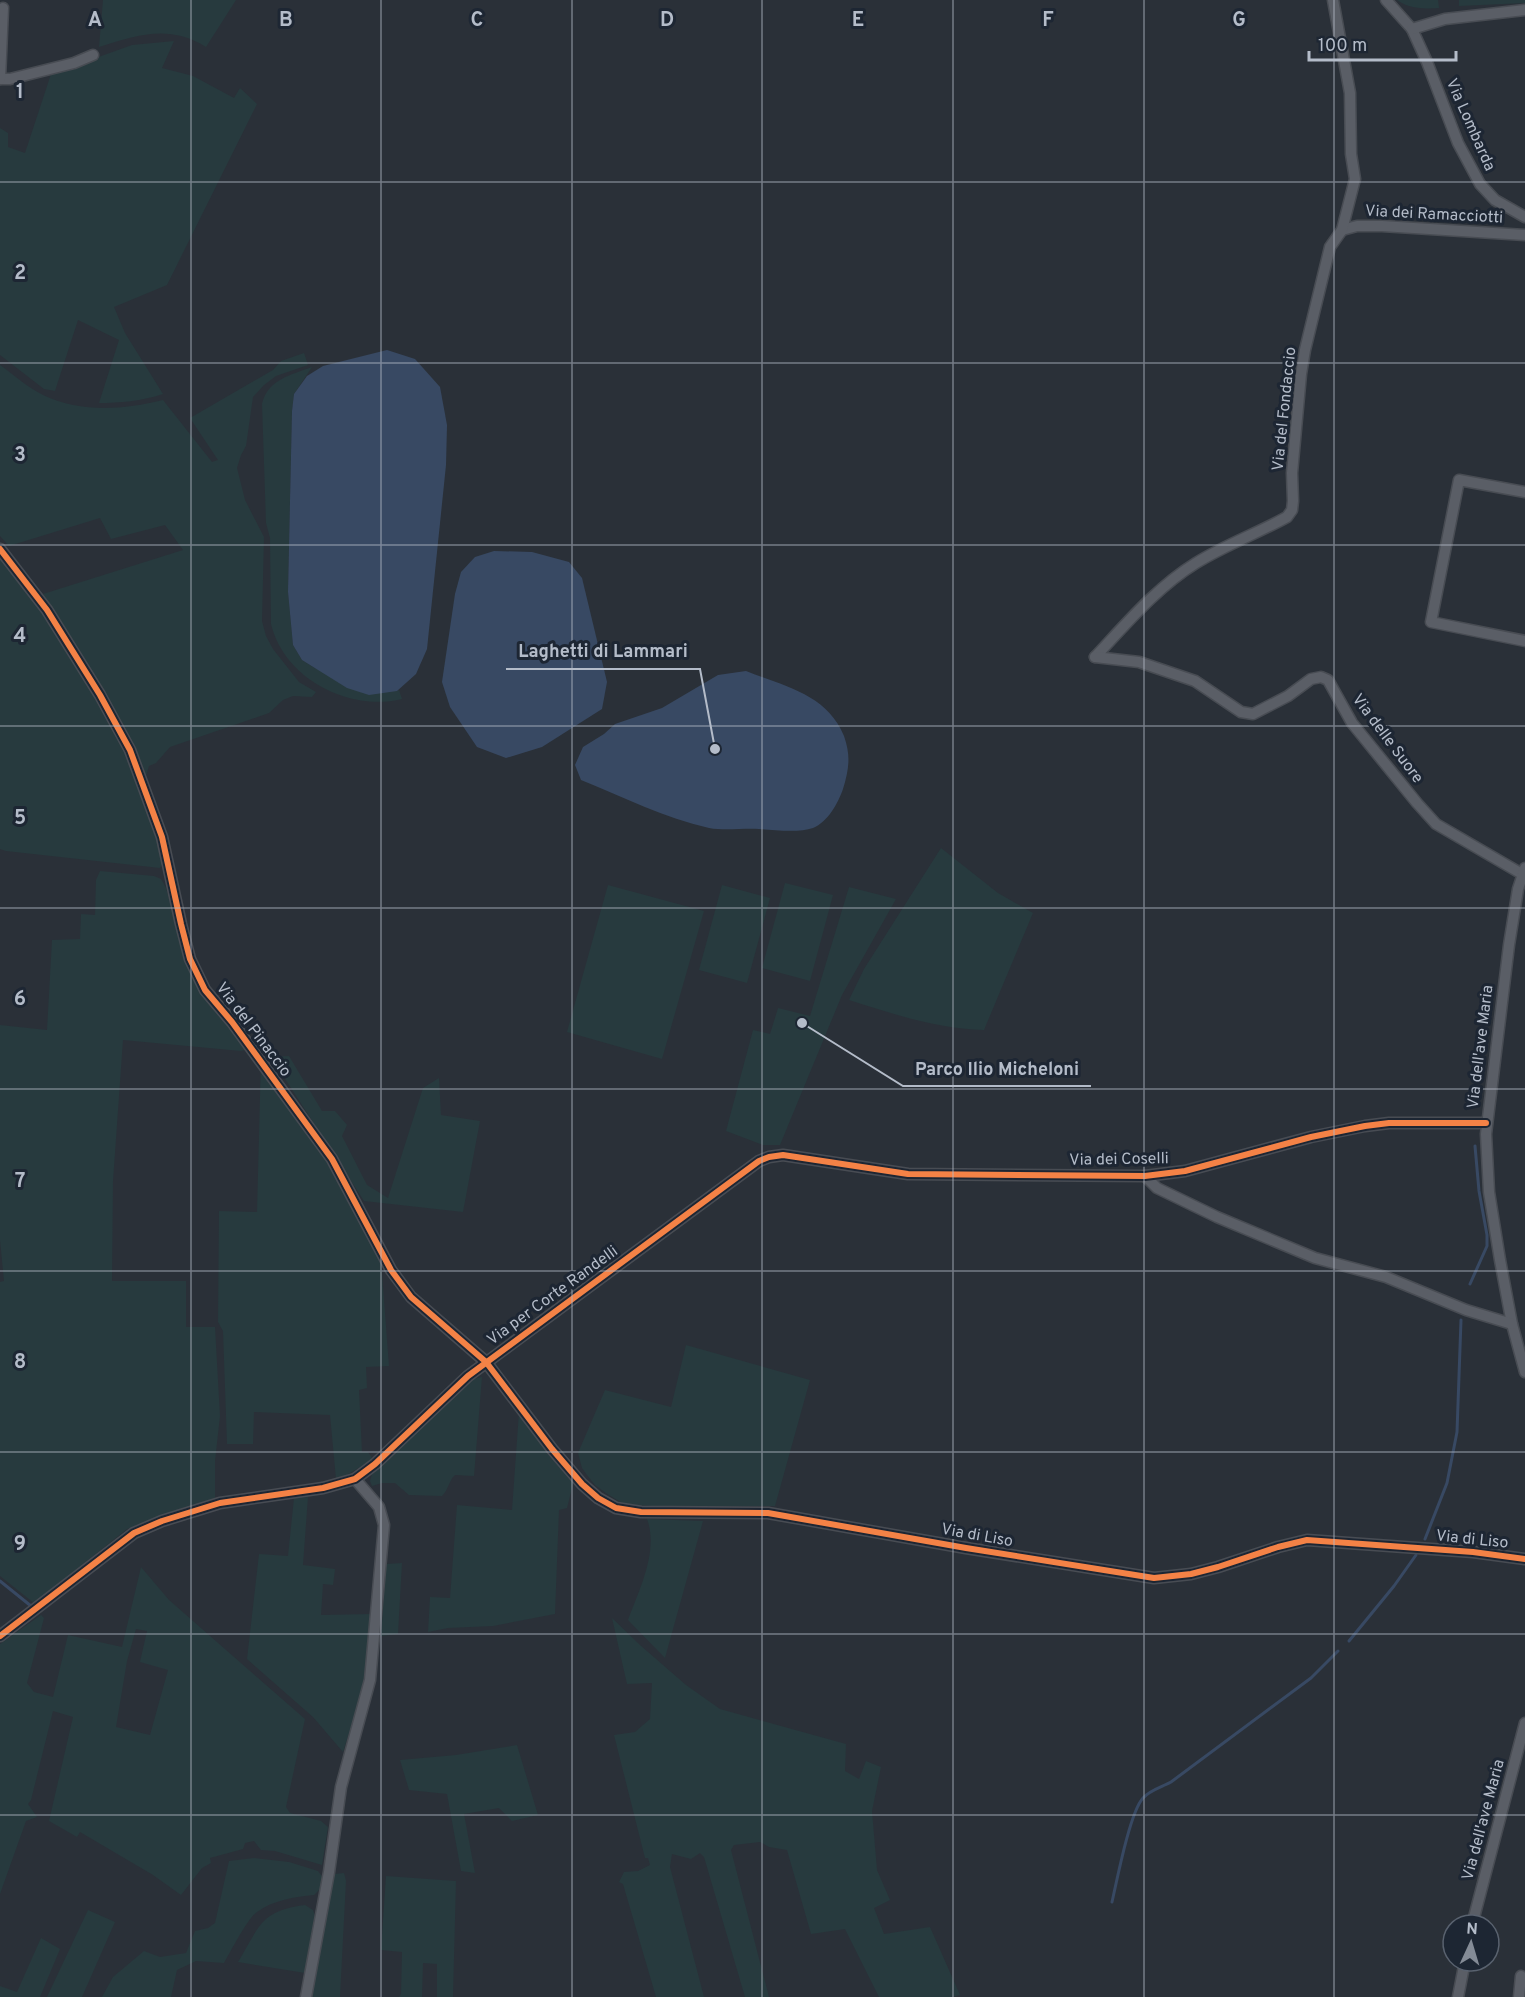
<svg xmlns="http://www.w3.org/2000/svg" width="1525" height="1997" viewBox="0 0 1525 1997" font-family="Overpass,sans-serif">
<rect width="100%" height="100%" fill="#2a3038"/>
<!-- green -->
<g fill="#273a3e" fill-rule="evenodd">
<path d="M103,0h133l-30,47c-37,-23 -69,-12 -107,0z"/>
<path d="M1397,0h41l1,8c-15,1 -29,1 -42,-8z"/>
<polygon points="1459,0 1525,0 1525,3 1459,6"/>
<path d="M174,41l-12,27 31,8 41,22 6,-10 17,16 -90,181 -53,22 11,26 38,61c-21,7 -43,9 -64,9l20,-63 -41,-20 -23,71 -11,-2 -44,-34v-227l8,5v14l17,6 26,-79 81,-29z"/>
<path d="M304,353l4,12 -32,11 -12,9 -11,12 -7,49 -5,9 -4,13 8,32 19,37 -2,84 4,15 7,13 26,33 17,10 -4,5 -19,-1 -10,4 -14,13 -99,34 -14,16 -7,3 -3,10 -18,-42 -28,-50 -57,-90 140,-44 -18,-25 -54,14 -11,-21 -91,28 -9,-10v-171c14,10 27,22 43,30 38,18 79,15 120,5l49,62 6,-2 -28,-42 83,-48 8,-9z"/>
<path d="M312,367l-18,27 -2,17 -4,180 5,54 9,15 13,8 82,23 2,-1 3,9c-52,13 -118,-20 -131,-75l-1,-86 -4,-15 -4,-119c6,-25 29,-29 50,-37z"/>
<polygon points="0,551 54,628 125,745 157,840 163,862 160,868 6,851 0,849"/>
<path d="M941,848l57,45 35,20 -49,117c-47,-1 -91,-16 -135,-30l15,-31z"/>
<polygon points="100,871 154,876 161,879 166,888 185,954 247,1046 245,1050 241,1051 123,1040 113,1181 112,1281 186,1281 186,1327 215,1327 220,1416 215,1461 215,1499 127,1529 34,1603 0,1576 0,1282 4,1281 0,1240 0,1025 47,1030 52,940 80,939 81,914 95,915 96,880"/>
<polygon points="785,883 833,895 810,981 762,968"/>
<polygon points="608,885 704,911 662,1059 567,1032"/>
<polygon points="722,885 770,898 747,983 699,970"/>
<polygon points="849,887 896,899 842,995 780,1145 763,1145 726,1131 753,1030 770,1034 778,1008 810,1016"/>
<polygon points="289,1056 322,1111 335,1111 347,1125 342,1136 367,1185 388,1198 423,1088 439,1078 441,1115 480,1121 463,1212 364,1201 271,1057"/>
<polygon points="261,1058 334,1164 381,1260 389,1366 366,1367 367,1388 359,1390 362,1452 368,1452 373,1459 342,1478 336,1479 330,1415 254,1412 253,1444 227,1444 223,1331 218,1322 219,1211 257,1212"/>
<polygon points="686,1345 810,1380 775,1506 667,1507 635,1505 622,1503 606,1493 595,1485 587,1475 582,1468 578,1453 605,1390 671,1407"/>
<path d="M482,1377l-8,99 -19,-1c-6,5 -6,14 -13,21l-33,-1 -14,-12h-13l-10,3 -2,-5 2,-7 100,-95z"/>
<polygon points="519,1412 574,1480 567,1508 559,1510 555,1614 493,1626 448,1628 428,1632 430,1597 450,1598 457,1505 512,1510"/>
<polygon points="308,1497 303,1565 335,1569 333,1585 323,1584 321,1615 372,1614 366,1681 343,1752 313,1717 247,1659 259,1554 288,1556 294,1498"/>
<path d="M647,1519l56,2 -38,137 -37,-38c11,-30 31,-69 19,-101z"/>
<polygon points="402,1563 398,1634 381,1636 386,1564"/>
<path d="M141,1567l28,33 136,119 -19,88 4,6 31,8 7,6 -6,38 -47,-14 -14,-1 -7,-9 -9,2 -2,6 -33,9 1,5 -9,5 -21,27 -28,-20 -73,-43 -3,5 -28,-16 24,-104 -20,-6 -22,89 -3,4 9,13 -11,4 -26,73v-250l41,-29 3,3 -17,65 7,9 19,5 15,-62 54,12zM136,1629l11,2 -7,31 28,8 -18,65 -34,-8 11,-66z"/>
<polygon points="612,1618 640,1645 686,1685 720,1709 846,1744 845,1771 859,1779 866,1761 881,1767 872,1811 877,1870 890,1900 874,1908 884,1934 930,1927 960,1995 952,1997 879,1997 845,1929 811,1934 787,1850 769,1847 760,1842 734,1845 731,1850 769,1997 745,1997 704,1857 700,1853 691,1859 672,1854 670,1867 704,1997 656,1997 623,1884 619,1882 624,1872 638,1871 650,1865 648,1858 645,1858 614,1735 635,1732 650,1719 652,1683 627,1684"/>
<polygon points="517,1745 538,1815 512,1821 499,1808 464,1814 475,1873 461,1871 447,1794 409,1790 400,1760 456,1755"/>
<path d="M254,1858l35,4 29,9 6,8 -2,8 -8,8c-19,2 -41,5 -57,17 -10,7 -26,39 -33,51l-28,-2 -19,9 -6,27h-69l11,-20 31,-26 16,6 26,-4 9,-22 13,-3 7,-5 14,-62z"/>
<polygon points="344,1873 346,1881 340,1997 312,1997 330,1877 335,1874"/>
<polygon points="386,1876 456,1881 453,1997 437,1997 437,1964 423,1963 422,1997 399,1997 401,1994 402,1952 381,1950"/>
<path d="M305,1905l8,5 2,6 -10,57 -67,-11c22,-36 22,-51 67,-57z"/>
<polygon points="88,1910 115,1922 82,1997 47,1997"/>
<polygon points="41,1938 60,1949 40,1997 0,1997 0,1986 17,1992"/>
</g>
<!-- water -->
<g fill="#384963">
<polygon points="387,350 415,359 440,387 447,425 446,465 427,649 416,674 397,691 369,695 347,688 302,660 293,645 288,592 292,411 294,394 307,376 323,366"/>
<polygon points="494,551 532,552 569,562 582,578 607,682 602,709 542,747 506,758 477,747 450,707 442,682 455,594 461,572 475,557"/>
<path d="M746,671c38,15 81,23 98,65 7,20 5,33 -1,53 -5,14 -15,33 -30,39 -14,5 -39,2 -54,1 -16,-1 -34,2 -50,-1 -44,-10 -86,-31 -128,-48l-6,-15 8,-18 21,-13 11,-10 47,-16 56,-33z"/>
</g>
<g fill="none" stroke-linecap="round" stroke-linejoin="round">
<!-- stream -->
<g stroke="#384963" stroke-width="3">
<polyline points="1470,1284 1487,1246 1487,1235 1479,1191 1475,1146"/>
<polyline points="1425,1539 1447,1483 1457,1432 1461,1320"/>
<polyline points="0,1581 31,1606"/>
<polyline points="1349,1641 1394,1586 1416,1555"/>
<path d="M1112,1902c5,-22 18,-90 31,-104 7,-8 19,-11 28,-16l140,-104 27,-27"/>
</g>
<defs>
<g id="minor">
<polyline points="1386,0 1412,29 1427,62 1458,143 1480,184 1495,200 1525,217"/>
<polyline points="1412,29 1445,19 1525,10"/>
<polyline points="0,79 10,79 74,63 93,55"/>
<polyline points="0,79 3,8"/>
<polyline points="1342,230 1357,226 1382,226 1525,235"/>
<polyline points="1525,492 1459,480 1431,622 1525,641"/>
<polyline points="0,549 47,610 100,695 130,750 162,837 181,924 190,959 205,990 232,1022 332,1159 391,1270 411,1297 486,1362 552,1449 582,1484 598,1498 616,1508 641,1512 768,1513 966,1548 1154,1578 1191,1574 1218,1567 1278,1547 1307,1540 1473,1552 1525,1559"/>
<path d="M1095,657c31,-33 62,-70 101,-94 29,-18 62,-30 91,-46l5,-7 1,-9 -1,-28 9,-99 4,-24 25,-103 12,-17 13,-51 -4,-25 -1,-61 -17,-93"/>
<polyline points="1095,657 1139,662 1195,681 1241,712 1253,714 1288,696 1311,679 1321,677 1328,680 1352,723 1417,803 1436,824 1522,874"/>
<polyline points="1525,868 1518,889 1509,945 1486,1134 1489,1192 1500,1260 1512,1324 1525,1372"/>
<polyline points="1145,1176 1157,1188 1217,1217 1315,1258 1386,1277 1466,1310 1512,1324"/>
<polyline points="0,1636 134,1533 162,1521 220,1503 323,1488 355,1479 375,1464 468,1376 759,1161 769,1157 783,1155 908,1174 1145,1176 1185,1171 1311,1137 1365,1126 1389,1123 1486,1123"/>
<polyline points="1472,1925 1525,1723"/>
<polyline points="306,1997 329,1872 341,1787 370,1680 384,1525 379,1507 355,1479"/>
<polyline points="1458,1997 1465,1961"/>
<polyline points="1519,1997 1521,1976"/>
</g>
</defs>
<!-- minor casing -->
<use href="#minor" stroke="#484c53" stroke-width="13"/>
<!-- minor -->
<use href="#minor" stroke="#5a5e66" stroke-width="10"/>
<defs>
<g id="cycleway">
<polyline points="0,549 47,610 100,695 130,750 162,837 181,924 190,959 205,990 232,1022 332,1159 391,1270 411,1297 486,1362 552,1449 582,1484 598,1498 616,1508 641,1512 768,1513 966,1548 1154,1578 1191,1574 1218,1567 1278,1547 1307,1540 1473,1552 1525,1559"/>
<polyline points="0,1636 134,1533 162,1521 220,1503 323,1488 355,1479 375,1464 468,1376 759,1161 769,1157 783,1155 908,1174 1145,1176 1185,1171 1311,1137 1365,1126 1389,1123 1486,1123"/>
</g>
</defs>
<!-- cycleway casing -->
<use href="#cycleway" stroke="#1d2633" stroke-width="10"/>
<!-- cycleway -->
<use href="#cycleway" stroke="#f48246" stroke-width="6"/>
</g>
<!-- grid -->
<path fill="none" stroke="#b4bcc9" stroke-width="1.5" stroke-opacity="0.55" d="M191,0v1997M381,0v1997M572,0v1997M762,0v1997M953,0v1997M1144,0v1997M1334,0v1997M0,182h1525M0,363h1525M0,545h1525M0,726h1525M0,908h1525M0,1089h1525M0,1271h1525M0,1452h1525M0,1634h1525M0,1815h1525"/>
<g text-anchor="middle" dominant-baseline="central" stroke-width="6" stroke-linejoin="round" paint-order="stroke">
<!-- street labels -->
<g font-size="16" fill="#b4bcc9" stroke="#1d2633">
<text transform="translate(1470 125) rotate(66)">Via Lombarda</text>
<text transform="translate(1434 215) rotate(3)">Via dei Ramacciotti</text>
<text transform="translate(1285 409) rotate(-84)">Via del Fondaccio</text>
<text transform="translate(1387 739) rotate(53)">Via delle Suore</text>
<text transform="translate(253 1030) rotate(53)">Via del Pinaccio</text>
<text transform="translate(1481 1047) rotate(-83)">Via dell'ave Maria</text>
<text transform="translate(1119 1160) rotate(-1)">Via dei Coselli</text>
<text transform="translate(553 1296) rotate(-36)">Via per Corte Randelli</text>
<text transform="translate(977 1536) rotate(10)">Via di Liso</text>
<text transform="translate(1472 1540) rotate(6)">Via di Liso</text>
<text transform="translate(1484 1820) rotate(-75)">Via dell'ave Maria</text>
</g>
</g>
<g font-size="20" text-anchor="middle" font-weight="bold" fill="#b4bcc9" stroke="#1d2633" stroke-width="6" stroke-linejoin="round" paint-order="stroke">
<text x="95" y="26">A</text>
<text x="286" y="26">B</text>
<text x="477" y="26">C</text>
<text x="667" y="26">D</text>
<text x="858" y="26">E</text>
<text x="1048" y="26">F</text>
<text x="1239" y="26">G</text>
<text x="20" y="98">1</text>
<text x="20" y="279">2</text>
<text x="20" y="461">3</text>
<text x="20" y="642">4</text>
<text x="20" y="824">5</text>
<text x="20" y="1005">6</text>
<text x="20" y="1187">7</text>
<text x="20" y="1368">8</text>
<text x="20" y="1550">9</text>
</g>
<!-- callouts -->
<path fill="none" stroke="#b4bcc9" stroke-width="2" d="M715 749L700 669H506M802 1023L903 1086H1091"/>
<g fill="#b4bcc9" stroke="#1d2633" stroke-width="2">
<circle cx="715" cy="749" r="6"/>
<circle cx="802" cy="1023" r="6"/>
</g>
<g font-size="18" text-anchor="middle" font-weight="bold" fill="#b4bcc9" stroke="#1d2633" stroke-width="6" stroke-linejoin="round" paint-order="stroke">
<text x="603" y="657">Laghetti di Lammari</text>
<text x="997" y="1075">Parco Ilio Micheloni</text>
</g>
<!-- north arrow -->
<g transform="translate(1471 1943) rotate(4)"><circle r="28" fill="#1d2633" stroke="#59626f" stroke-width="1.5"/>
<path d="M0-4.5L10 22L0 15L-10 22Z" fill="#848b96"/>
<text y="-9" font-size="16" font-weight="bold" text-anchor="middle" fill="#b4bcc9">N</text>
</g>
<!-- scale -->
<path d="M1309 51v9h147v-9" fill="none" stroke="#b4bcc9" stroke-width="3"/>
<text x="1318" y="51" font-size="18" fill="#b4bcc9" stroke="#1d2633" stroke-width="4.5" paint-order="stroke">100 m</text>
</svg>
